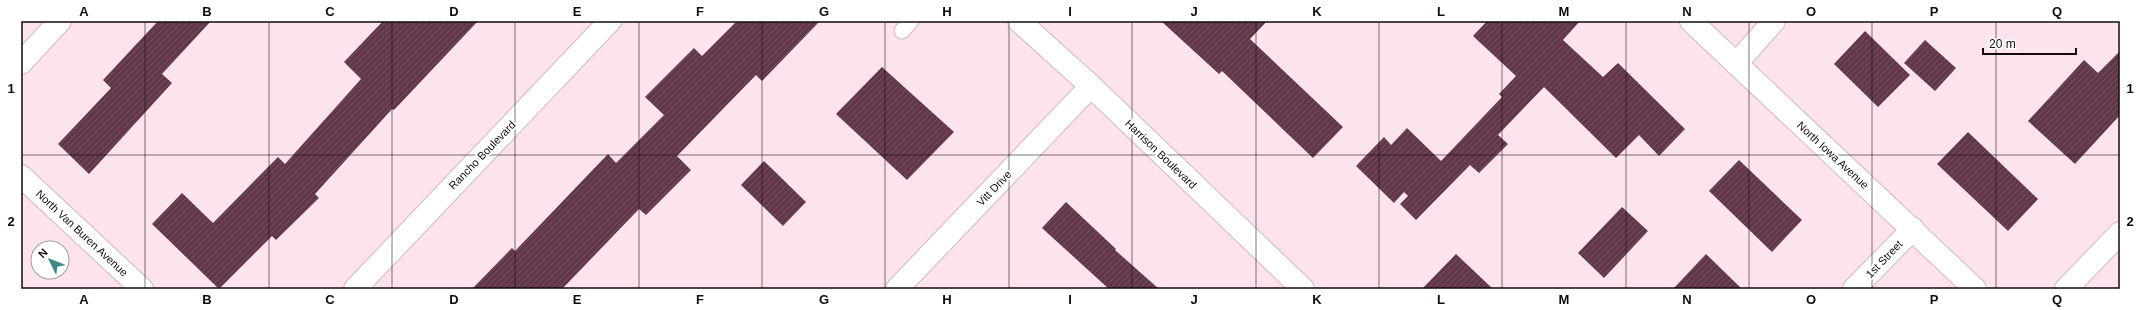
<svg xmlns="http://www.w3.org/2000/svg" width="2141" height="310" viewBox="0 0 2141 310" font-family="Arial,sans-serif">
<defs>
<pattern id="building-hatch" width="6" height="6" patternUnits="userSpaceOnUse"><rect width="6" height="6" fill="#613749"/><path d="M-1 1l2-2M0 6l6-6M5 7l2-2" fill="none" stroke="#72505f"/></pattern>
</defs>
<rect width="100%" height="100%" fill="#fde3ed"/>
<!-- building -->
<g fill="url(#building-hatch)">
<polygon points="158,21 211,21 162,74 172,83 89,174 58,144 111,88 103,80"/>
<polygon points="383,21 478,21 394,110 392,109 315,194 319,198 276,240 272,236 219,289 152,224 182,193 213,223 278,157 285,164 361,79 344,62"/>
<polygon points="737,21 820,21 762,81 756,75 677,156 691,170 646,215 639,209 562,289 472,289 512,248 515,251 608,154 616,163 664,115 645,97 694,48 702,56"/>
<polygon points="1161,21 1267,21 1250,39 1343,127 1313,158 1222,71 1219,74"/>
<polygon points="1487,21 1580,21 1563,40 1603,77 1618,63 1685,129 1659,156 1639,135 1616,158 1544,87 1498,135 1508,144 1479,173 1470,165 1416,220 1400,204 1408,196 1404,192 1394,203 1356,166 1384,137 1391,145 1407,128 1441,161 1502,97 1499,94 1516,76 1473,36"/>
<polygon points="1865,31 1910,75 1878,107 1834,64"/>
<polygon points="1925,40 1956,68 1935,91 1904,63"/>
<polygon points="2120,51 2120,115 2075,164 2028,121 2084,60 2098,73"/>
<polygon points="882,67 954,132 907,180 836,114"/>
<polygon points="1968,132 2038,199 2008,231 1937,164"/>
<polygon points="1739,160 1802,220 1772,252 1709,191"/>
<polygon points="764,161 806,202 783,226 741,185"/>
<polygon points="1066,202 1116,249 1115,250 1159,289 1109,289 1042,228"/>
<polygon points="1622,207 1648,231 1604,278 1578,253"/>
<polygon points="1456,254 1493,289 1422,289"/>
<polygon points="1706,254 1742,289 1673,289"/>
</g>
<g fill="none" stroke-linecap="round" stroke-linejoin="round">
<defs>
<polyline id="service" points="902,31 911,21"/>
<g id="minor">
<polyline points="1691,21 1975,289"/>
<polyline points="21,63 60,21"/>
<polyline points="1736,64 1774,21"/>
<polyline points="21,176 142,289"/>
<polyline points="355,289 610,21"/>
<polyline points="897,289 1091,86"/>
<polyline points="1854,289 1913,229"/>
<polyline points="2066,289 2120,233"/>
</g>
<polyline id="tertiary" points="1019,21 1091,86 1303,289"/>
</defs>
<!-- service casing -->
<use href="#service" stroke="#d1b8c1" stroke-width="17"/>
<!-- minor casing -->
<use href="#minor" stroke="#d1b8c1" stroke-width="24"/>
<!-- tertiary casing -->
<use href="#tertiary" stroke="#d1b8c1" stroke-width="24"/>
<!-- service -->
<use href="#service" stroke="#fff" stroke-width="15"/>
<!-- minor -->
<use href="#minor" stroke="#fff" stroke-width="22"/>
<!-- tertiary -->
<use href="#tertiary" stroke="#fff" stroke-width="22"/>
</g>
<!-- grid -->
<path fill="none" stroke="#120a0d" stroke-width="1" stroke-opacity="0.55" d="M145,21v268M269,21v268M392,21v268M515,21v268M639,21v268M762,21v268M885,21v268M1009,21v268M1132,21v268M1256,21v268M1379,21v268M1502,21v268M1626,21v268M1749,21v268M1872,21v268M1996,21v268M21,155h2099"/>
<g text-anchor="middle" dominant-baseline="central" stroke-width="4" stroke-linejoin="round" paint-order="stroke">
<!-- street labels -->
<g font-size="11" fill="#120a0d" stroke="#fff">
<text transform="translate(1161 154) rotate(44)">Harrison Boulevard</text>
<text transform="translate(482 155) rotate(-46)">Rancho Boulevard</text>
<text transform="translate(1833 155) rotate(43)">North Iowa Avenue</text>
<text transform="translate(994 188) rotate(-46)">Vitt Drive</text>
<text transform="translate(82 233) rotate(43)">North Van Buren Avenue</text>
<text transform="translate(1884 259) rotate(-46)">1st Street</text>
</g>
</g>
<!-- border -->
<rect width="2141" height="310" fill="none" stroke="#ffffff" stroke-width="44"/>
<!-- north arrow -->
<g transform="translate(50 260) rotate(313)"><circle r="19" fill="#ffffff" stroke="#a09d9e"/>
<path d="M0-3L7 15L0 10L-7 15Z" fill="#3f8788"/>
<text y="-6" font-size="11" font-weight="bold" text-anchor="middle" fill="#120a0d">N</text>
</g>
<!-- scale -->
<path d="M1983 48v6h93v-6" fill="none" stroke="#120a0d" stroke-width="2"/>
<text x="1989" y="48" font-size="12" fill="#120a0d" stroke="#ffffff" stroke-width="3" paint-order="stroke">20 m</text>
<rect x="22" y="22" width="2097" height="266" fill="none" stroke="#120a0d" stroke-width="1.5"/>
<g font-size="13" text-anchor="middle" font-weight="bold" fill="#120a0d">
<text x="84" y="16">A</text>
<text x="207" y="16">B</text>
<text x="330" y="16">C</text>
<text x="454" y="16">D</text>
<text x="577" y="16">E</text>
<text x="700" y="16">F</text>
<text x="824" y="16">G</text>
<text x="947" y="16">H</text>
<text x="1070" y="16">I</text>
<text x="1194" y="16">J</text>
<text x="1317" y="16">K</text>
<text x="1441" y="16">L</text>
<text x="1564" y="16">M</text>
<text x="1687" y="16">N</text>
<text x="1811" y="16">O</text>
<text x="1934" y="16">P</text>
<text x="2057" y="16">Q</text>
<text x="11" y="93">1</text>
<text x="2130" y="93">1</text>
<text x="11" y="226">2</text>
<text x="2130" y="226">2</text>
<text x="84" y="304">A</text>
<text x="207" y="304">B</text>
<text x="330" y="304">C</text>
<text x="454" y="304">D</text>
<text x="577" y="304">E</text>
<text x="700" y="304">F</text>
<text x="824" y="304">G</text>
<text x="947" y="304">H</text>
<text x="1070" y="304">I</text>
<text x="1194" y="304">J</text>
<text x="1317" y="304">K</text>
<text x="1441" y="304">L</text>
<text x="1564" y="304">M</text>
<text x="1687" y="304">N</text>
<text x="1811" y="304">O</text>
<text x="1934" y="304">P</text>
<text x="2057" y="304">Q</text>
</g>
</svg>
